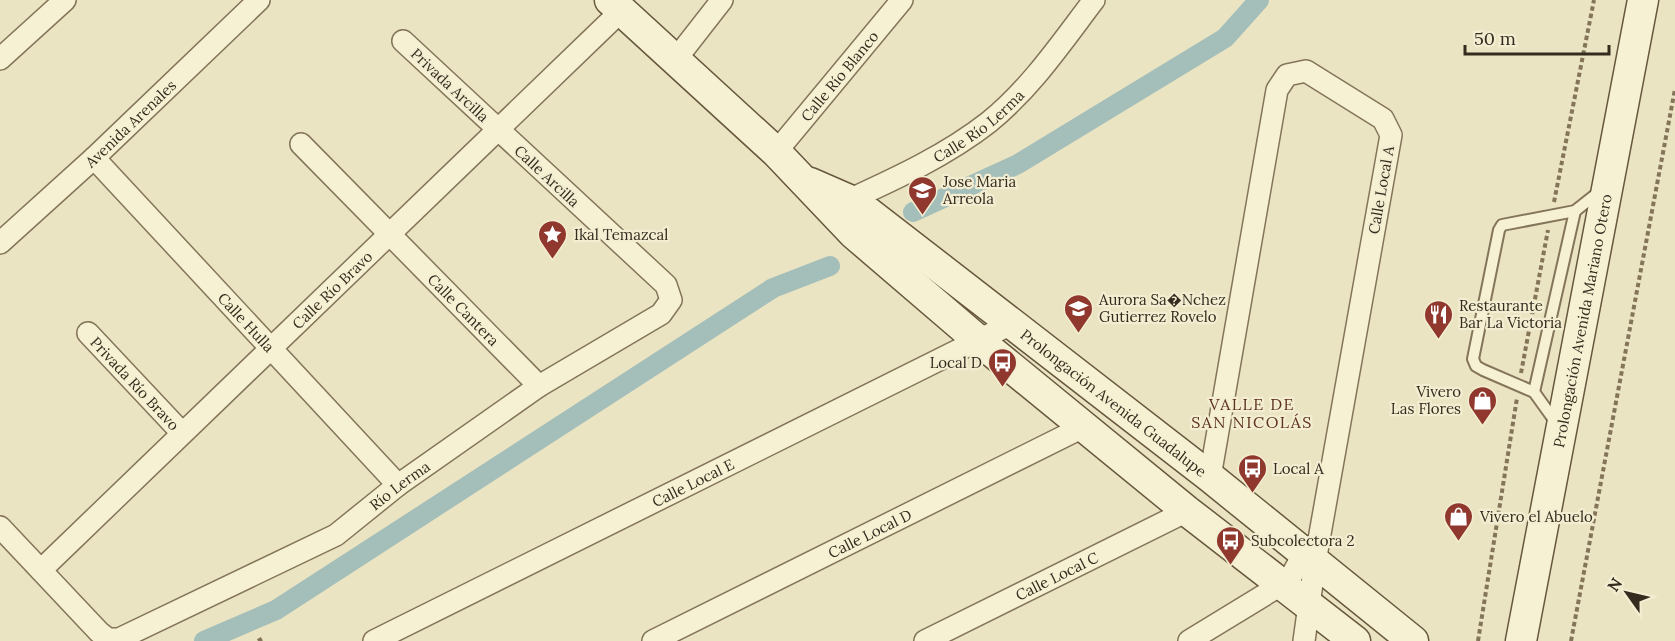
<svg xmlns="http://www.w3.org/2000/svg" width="1675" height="641" viewBox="0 0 1675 641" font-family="Lora,serif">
<rect width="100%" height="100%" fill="#ebe4c2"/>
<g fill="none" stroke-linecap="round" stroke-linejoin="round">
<!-- canal -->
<g stroke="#a4beba" stroke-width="20">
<polyline points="913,212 1018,164 1225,38 1259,0"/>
<polyline points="204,641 276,610 773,288 830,266"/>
</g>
<defs>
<g id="lane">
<polyline points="1534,392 1575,211"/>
<polyline points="1557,424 1534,392 1483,370 1476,366 1473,359 1499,230 1502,225 1575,211 1599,192"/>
</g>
<g id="street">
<polyline points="0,59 65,0"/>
<polyline points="676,59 722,0"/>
<path id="s1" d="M301,144l238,242"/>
<path id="s2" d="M776,152l126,-152"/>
<path id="s3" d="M94,158l304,327"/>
<path id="s4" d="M843,207l6,-7c48,-22 98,-45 140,-78 42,-34 73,-80 105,-122"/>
<path id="s5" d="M0,243l94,-85 165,-158"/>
<path id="s6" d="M88,333l94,100"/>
<polyline points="1210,477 1277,90 1287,75 1306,71 1383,119 1391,135 1315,562 1304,641"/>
<path id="s7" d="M0,527l99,105 9,7h11l217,-104 62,-50 141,-99 122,-72 10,-14 -5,-15 -263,-244"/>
<path id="s8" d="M41,570l580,-559"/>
<path id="s9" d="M374,641l637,-317"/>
<path id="s10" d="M653,641l432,-215"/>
<path id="s11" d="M925,641l262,-130"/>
<polyline points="1189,641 1284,583 1293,573 1304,553"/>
</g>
<g id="secondary">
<polyline points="610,0 776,152 853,233 979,341 1187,511 1355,641"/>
<path id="s12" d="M810,183l39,17 20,13 341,264 203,164"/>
<path id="s13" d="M1521,641l122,-641"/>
</g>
</defs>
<!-- lane casing -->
<use href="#lane" stroke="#84755a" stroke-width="14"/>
<!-- street casing -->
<use href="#street" stroke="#84755a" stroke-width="24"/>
<!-- secondary casing -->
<use href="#secondary" stroke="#66573d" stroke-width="33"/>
<!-- path -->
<g stroke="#84755a" stroke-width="4" stroke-dasharray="4.5 3" stroke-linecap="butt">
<polyline points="1554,202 1594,0"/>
<polyline points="1521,373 1548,230"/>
<polyline points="258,641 263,638"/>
<polyline points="1478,641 1517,398"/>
<polyline points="1571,641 1675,89"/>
</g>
<!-- lane -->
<use href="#lane" stroke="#f7f1d4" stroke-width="10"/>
<!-- street -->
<use href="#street" stroke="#f7f1d4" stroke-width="21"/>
<!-- secondary -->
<use href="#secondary" stroke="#f7f1d4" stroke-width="30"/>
</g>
<!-- icons -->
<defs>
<symbol id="school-pin" viewBox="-11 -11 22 30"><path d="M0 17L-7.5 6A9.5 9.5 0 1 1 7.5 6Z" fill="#90382d" stroke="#f3edd1"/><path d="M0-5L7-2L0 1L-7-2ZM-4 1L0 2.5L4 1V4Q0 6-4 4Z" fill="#fff"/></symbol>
<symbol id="sight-pin" viewBox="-11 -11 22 30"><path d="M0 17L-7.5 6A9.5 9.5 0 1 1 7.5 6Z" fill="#90382d" stroke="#f3edd1"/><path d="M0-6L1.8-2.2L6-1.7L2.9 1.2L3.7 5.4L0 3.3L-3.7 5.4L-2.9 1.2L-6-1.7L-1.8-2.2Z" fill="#fff"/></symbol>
<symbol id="restaurant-pin" viewBox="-11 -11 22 30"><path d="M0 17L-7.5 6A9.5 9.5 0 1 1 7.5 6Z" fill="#90382d" stroke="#f3edd1"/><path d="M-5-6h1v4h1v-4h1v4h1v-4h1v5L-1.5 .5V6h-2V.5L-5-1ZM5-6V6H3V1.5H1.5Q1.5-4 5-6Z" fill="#fff"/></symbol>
<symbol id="bus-pin" viewBox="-11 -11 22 30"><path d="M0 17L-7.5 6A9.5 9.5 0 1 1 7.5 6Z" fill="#90382d" stroke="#f3edd1"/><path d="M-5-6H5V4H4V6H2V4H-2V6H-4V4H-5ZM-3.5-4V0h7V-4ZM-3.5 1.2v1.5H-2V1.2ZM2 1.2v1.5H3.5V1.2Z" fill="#fff"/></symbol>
<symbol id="shop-pin" viewBox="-11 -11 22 30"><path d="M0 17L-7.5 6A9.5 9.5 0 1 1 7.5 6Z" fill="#90382d" stroke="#f3edd1"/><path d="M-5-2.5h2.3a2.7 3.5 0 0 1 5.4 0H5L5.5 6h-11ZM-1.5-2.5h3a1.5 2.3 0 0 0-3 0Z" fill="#fff"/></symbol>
</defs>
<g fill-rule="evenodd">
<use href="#school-pin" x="906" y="174" width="33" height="45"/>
<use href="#sight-pin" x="536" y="218" width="33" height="45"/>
<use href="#school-pin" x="1062" y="292" width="33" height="45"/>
<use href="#restaurant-pin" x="1422" y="298" width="33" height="45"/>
<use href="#bus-pin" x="986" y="346" width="33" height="45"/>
<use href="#shop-pin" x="1466" y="384" width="33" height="45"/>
<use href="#bus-pin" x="1236" y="452" width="33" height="45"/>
<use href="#shop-pin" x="1442" y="500" width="33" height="45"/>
<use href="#bus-pin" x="1214" y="524" width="33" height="45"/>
</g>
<g text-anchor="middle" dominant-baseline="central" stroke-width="4.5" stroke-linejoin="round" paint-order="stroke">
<!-- street labels -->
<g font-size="15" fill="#352b1e" stroke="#f3edd1">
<text stroke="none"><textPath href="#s2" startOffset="99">Calle Río Blanco</textPath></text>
<text transform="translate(450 85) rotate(43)">Privada Arcilla</text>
<text stroke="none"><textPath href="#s5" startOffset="177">Avenida Arenales</textPath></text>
<text stroke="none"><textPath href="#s4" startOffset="159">Calle Río Lerma</textPath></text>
<text transform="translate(547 176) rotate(43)">Calle Arcilla</text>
<text transform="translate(1381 190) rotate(-80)">Calle Local A</text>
<text stroke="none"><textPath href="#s8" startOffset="404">Calle Río Bravo</textPath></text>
<text stroke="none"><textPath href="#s1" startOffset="232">Calle Cantera</textPath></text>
<text stroke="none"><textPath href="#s13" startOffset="326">Prolongación Avenida Mariano Otero</textPath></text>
<text stroke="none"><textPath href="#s3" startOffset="224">Calle Hulla</textPath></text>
<text stroke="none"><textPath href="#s6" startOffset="69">Privada Río Bravo</textPath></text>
<text stroke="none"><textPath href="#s12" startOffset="376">Prolongación Avenida Guadalupe</textPath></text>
<text stroke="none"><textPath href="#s9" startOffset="356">Calle Local E</textPath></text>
<text stroke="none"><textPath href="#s7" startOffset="488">Río Lerma</textPath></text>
<text stroke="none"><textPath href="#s10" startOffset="242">Calle Local D</textPath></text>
<text stroke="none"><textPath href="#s11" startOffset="147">Calle Local C</textPath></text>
</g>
<!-- poi labels -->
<g font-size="15" fill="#352b1e" stroke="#f3edd1" text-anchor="start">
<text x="943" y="181">Jose Maria<tspan x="943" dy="17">Arreola</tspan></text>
<text x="574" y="234">Ikal Temazcal</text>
<text x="1099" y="299">Aurora Sa�Nchez<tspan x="1099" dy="17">Gutierrez Rovelo</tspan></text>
<text x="1459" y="305">Restaurante<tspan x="1459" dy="17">Bar La Victoria</tspan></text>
<text x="982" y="362" text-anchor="end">Local D</text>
<text x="1461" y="391" text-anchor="end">Vivero<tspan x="1461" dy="17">Las Flores</tspan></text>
<text x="1273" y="468">Local A</text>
<text x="1480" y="516">Vivero el Abuelo</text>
<text x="1251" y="540">Subcolectora 2</text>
</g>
<!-- neighbourhood labels -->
<g font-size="16" letter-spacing="1.5" fill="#5f341f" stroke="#f3edd1">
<text x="1252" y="404">VALLE DE<tspan x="1252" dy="18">SAN NICOLÁS</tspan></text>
</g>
</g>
<!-- north arrow -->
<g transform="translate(1627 593) rotate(304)" stroke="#f3edd1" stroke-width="4.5" paint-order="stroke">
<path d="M0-4.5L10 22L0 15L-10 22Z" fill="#352b1e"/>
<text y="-9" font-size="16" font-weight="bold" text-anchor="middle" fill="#352b1e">N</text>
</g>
<!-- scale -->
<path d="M1465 45v9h144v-9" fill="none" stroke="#352b1e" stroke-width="3"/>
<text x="1474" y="45" font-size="18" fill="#352b1e" stroke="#f3edd1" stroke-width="4.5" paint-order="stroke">50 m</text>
</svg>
